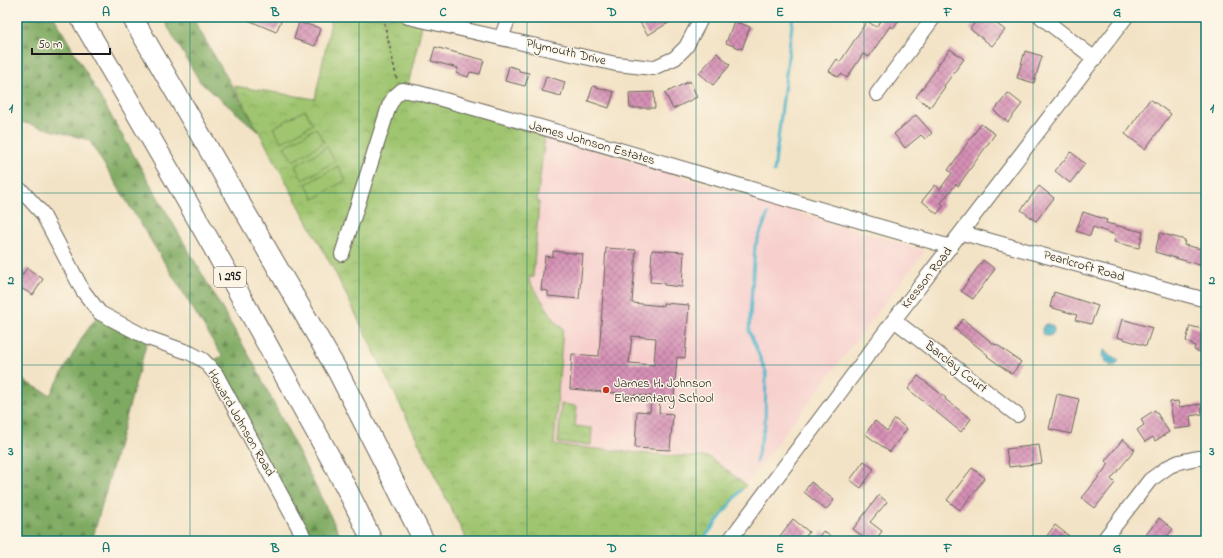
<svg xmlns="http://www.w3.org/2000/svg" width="1223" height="558" viewBox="0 0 1223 558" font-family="'Indie Flower',sans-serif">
<defs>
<pattern id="forest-firs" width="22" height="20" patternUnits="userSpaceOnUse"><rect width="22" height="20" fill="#7faa62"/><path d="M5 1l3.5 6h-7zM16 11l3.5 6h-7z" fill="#678a50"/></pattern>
<pattern id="park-crowns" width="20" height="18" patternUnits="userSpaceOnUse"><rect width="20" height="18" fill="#9fc56f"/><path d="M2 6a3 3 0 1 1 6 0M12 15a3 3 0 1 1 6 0" fill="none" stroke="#88a960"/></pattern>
<pattern id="water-ripples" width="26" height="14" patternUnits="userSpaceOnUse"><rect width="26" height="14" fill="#4db6cb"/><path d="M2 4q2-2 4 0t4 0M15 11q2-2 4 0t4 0" fill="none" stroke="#3f93a4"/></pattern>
<pattern id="building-cross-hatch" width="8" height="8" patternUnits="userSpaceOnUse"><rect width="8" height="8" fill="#d590b5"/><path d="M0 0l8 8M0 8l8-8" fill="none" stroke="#ac7592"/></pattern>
</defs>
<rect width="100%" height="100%" fill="#fcf5e5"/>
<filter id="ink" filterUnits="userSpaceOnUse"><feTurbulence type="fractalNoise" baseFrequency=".025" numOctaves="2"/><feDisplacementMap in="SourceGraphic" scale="8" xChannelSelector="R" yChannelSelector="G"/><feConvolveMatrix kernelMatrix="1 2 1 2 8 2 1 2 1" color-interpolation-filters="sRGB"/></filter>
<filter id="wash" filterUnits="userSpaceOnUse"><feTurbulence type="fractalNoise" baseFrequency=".012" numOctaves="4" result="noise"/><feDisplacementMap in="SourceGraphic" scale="16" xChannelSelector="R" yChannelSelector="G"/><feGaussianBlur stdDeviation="0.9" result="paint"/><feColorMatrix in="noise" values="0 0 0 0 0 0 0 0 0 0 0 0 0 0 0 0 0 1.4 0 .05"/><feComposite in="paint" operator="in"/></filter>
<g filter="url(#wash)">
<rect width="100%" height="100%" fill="#f3e3c6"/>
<!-- built -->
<polygon fill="#f7d0ce" points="406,94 545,135 925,251 702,541 467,541 347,295"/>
<!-- forest -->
<g fill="url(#forest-firs)" stroke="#4e633f">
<polygon points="17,17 54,17 254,364 343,541 307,541 207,364 222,356 89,140 17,121"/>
<polygon points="162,17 192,17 258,131 200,82"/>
<polygon points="100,313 148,338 92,541 17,541 17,377 50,395 83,336"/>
</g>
<!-- park -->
<g fill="url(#park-crowns)" stroke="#5e7046">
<polygon points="332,17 424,17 406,94 545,135 537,202 539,202 533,278 530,276 529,281 558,325 563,328 554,445 672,456 709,457 746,485 702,541 467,541 335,272 234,86 315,99"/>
<polygon points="561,404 577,406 575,426 592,428 591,445 558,443"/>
</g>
<!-- pitch -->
<g fill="#9fc56f" stroke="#5e7046">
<polygon points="305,110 313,124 282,142 273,128"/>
<polygon points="316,128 324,142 293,161 284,147"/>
<polygon points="327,147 335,161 303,180 295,166"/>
<polygon points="338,166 346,180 314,199 306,184"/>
</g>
<!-- water -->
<g fill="url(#water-ripples)" stroke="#346974">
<circle cx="1048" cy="330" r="6"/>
<path d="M1104,350c4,1 7,7 14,9v3l-2,3 -5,1 -6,-5 -3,-6z"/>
</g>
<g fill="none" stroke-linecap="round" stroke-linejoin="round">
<!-- stream -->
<g stroke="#4db6cb" stroke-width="3">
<polyline points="774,172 793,17"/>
<polyline points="756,462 765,425 766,372 749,331 755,246 768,214"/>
<polyline points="702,541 741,490"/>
</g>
</g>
<g id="blocks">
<!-- building -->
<g fill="url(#building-cross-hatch)" fill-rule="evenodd">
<polygon points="241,17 283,17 276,32"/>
<polygon points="646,17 678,17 648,35 639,21"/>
<polygon points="877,17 901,17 893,28 890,26 869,57 863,54 847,78 841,74 838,77 829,71 837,59 840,62 867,21 876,27 881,20"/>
<polygon points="979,17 988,17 1005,30 992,46 970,29"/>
<polygon points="734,21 750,27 742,49 726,43"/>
<polygon points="299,22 320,28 315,46 294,39"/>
<polygon points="435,47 484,60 480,74 470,72 468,77 456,73 458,68 431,61"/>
<polygon points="950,49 964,59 944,86 945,87 930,107 916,97 937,68 936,67"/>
<polygon points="1025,51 1042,56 1034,83 1017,78"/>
<polygon points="717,53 730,65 713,85 699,73"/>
<polygon points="509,66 519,69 519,71 529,73 525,86 505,81"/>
<polygon points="546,76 565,82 561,96 542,91"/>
<polygon points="690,81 697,97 673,109 665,93"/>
<polygon points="593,86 614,92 609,108 588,101"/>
<polygon points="654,92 655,108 630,108 629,93"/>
<polygon points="1008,93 1022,104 1008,122 994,111"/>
<polygon points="1150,99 1171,114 1145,149 1125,134"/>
<polygon points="916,115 932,133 925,139 921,135 905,148 894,134"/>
<polygon points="981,124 995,134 958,186 956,184 941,203 944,205 937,214 922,201 935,185 940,189 952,173 948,170"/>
<polygon points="1071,152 1085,164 1070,183 1055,171"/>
<polygon points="1039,186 1054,198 1036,221 1021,210"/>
<polygon points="1083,212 1107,220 1106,223 1143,232 1139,248 1114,242 1116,235 1093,227 1090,236 1076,231"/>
<polygon points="1160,233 1185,240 1184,245 1206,250 1206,267 1155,252"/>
<path d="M606,248l30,2 -4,53 31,3v-3l26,2 -4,53 -8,-1 -3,41 -14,-1 -1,16 14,1 -3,36 -35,-2 2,-37 13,1 1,-16 -81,-7 2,-35 27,2zM632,336l24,2 -2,27 -25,-2z"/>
<polygon points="652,250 684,252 682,287 664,285 664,283 650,282"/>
<polygon points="553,251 583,254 579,299 548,296 548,291 541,290 545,256 553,257"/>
<polygon points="983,260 995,269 973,299 961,291"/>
<polygon points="27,268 43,279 33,295 17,286 17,282"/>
<polygon points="1054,292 1098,306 1091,324 1075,320 1077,315 1050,307"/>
<polygon points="963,319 995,345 996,344 1021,362 1012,374 987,356 988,355 955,329"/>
<polygon points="1122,319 1152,328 1146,346 1117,337"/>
<polygon points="1190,326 1206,330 1206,346 1205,346 1203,353 1194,350 1195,346 1186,341"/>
<polygon points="918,376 946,398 945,399 971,419 961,432 908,389"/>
<polygon points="1057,394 1079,399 1071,434 1049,429"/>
<polygon points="1178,401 1179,407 1201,404 1202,414 1190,416 1191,427 1174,429 1170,402"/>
<polygon points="1155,410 1169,432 1155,441 1153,437 1145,442 1137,430 1144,425 1141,419"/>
<polygon points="895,419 907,429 890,452 865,434 875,421 887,431"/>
<polygon points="1123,439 1135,450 1111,479 1115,483 1095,508 1082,498 1109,464 1105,461"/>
<polygon points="1039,445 1042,463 1009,467 1006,449"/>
<polygon points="864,461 874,469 861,488 850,480"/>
<polygon points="972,468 985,478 960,510 947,500"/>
<polygon points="811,482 834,500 826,510 804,492"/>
<polygon points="879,495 887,502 870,522 882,531 875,541 868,541 853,529"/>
<polygon points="1159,518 1173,529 1163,541 1141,541"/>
<polygon points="793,519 809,532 802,541 776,541"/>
<polygon points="1055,525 1069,536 1065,541 1043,541"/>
<polygon points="823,531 837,541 816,541"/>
</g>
</g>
</g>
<g filter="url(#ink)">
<use href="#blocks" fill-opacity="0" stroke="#676258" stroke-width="1"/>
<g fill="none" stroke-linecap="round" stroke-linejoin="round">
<defs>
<g id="minor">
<polyline points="408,17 616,64 653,68 675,58 686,47 702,17"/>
<polyline points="1041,17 1095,59"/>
<polyline points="501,38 509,17"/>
<polyline points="877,94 934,17"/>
<polyline points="17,188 22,191 42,213 83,291 100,313 148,338 190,353 203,360 216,374 306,541"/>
<polyline points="962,233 1206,300"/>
<path d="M342,254l47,-148 5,-9 8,-7 17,3c178,48 354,104 532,154"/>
<polyline points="894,320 1017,415"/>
<polyline points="729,541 894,320 1126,17"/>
<polyline points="1103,541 1150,480 1168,467 1179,462 1197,458 1206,458"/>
</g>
<g id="highway">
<path d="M80,17c66,112 131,224 193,338 34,61 70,122 99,186"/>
<polyline points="132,17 338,372 424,541"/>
</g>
</defs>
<!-- minor casing -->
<use href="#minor" stroke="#676258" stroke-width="16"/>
<!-- highway casing -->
<use href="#highway" stroke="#676258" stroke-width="22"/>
<!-- path -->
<polyline stroke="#676258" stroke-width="2" stroke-dasharray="3 3" stroke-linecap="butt" points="383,17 397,80"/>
<!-- minor -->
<use href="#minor" stroke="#fff" stroke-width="14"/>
<!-- highway -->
<use href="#highway" stroke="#fff" stroke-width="20"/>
</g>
</g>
<!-- grid -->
<path fill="none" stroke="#0f766e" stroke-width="1" stroke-opacity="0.55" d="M190,17v524M359,17v524M527,17v524M696,17v524M864,17v524M1033,17v524M17,193h1189M17,365h1189"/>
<!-- markers -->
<circle fill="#c8321e" stroke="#fcf5e5" stroke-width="1.5" cx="606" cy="390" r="4"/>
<g text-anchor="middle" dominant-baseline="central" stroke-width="3" stroke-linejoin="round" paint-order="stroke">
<!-- shield labels -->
<rect fill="#fcf5e5" stroke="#5f5d58" stroke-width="1" x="214" y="267" width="32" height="20" rx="3"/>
<g font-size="12" font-weight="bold" fill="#1c1c1c">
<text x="230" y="277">I 295</text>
</g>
<!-- street labels -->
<g font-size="13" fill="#1c1c1c" stroke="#fcf5e5">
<text transform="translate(566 52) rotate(13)">Plymouth Drive</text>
<text transform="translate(592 143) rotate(16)">James Johnson Estates</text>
<text transform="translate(1084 266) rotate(16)">Pearlcroft Road</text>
<text transform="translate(927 278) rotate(-52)">Kresson Road</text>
<text transform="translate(956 367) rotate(38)">Barclay Court</text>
<text transform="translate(241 423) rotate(60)">Howard Johnson Road</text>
</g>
<!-- poi labels -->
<g font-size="13" fill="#1c1c1c" stroke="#fcf5e5" text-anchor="start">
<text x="614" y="383">James H. Johnson<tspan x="614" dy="15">Elementary School</tspan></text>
</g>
</g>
<!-- margin -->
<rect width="1223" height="558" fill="none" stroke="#fcf5e5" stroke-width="44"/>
<!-- scale -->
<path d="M32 48v6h78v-6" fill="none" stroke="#1c1c1c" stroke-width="2"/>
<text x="38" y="48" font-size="12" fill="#1c1c1c" stroke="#fcf5e5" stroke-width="3" paint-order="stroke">50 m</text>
<rect x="22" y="22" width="1179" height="514" fill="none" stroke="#0f766e" stroke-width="1.5"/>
<g font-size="13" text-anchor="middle" font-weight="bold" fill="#0f766e">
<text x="106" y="16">A</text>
<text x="275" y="16">B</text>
<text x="443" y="16">C</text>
<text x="612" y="16">D</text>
<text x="780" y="16">E</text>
<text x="948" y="16">F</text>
<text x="1117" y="16">G</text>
<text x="11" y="112">1</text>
<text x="1212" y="112">1</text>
<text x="11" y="284">2</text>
<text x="1212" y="284">2</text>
<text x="11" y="455">3</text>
<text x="1212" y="455">3</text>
<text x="106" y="552">A</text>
<text x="275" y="552">B</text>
<text x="443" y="552">C</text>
<text x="612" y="552">D</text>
<text x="780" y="552">E</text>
<text x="948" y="552">F</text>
<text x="1117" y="552">G</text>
</g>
</svg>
